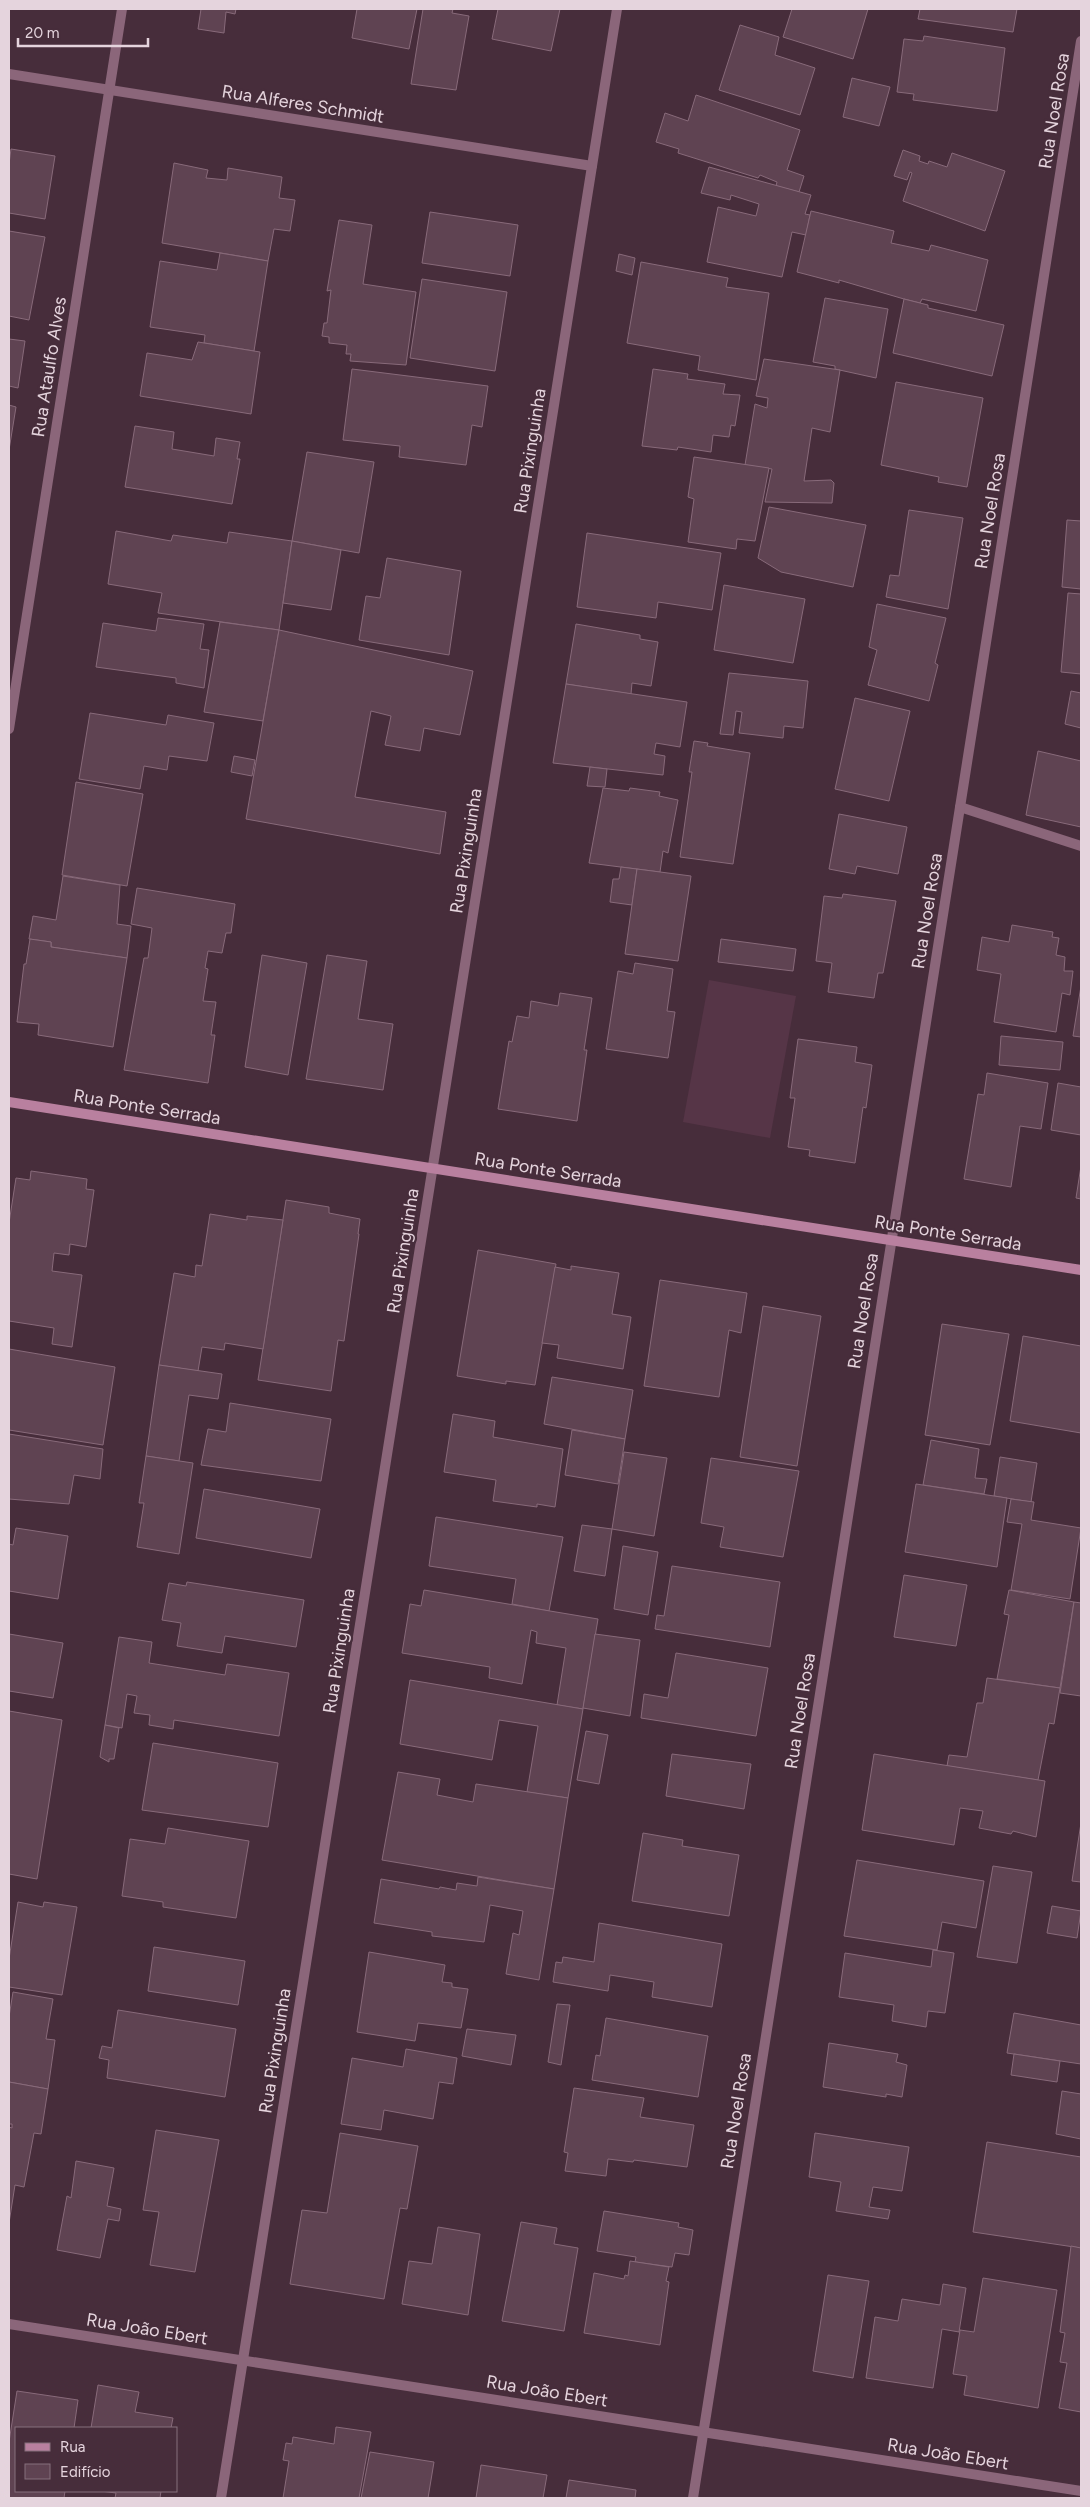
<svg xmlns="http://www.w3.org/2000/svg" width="1090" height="2507" viewBox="0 0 1090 2507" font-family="Figtree,sans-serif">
<rect width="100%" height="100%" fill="#472d3b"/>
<!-- built -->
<polygon fill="#563547" points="709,980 796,996 770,1138 683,1122"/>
<!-- building -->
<g fill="#5f4352" stroke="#886a7a">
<polygon points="201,9 236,9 235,14 226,12 224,33 198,29"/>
<polygon points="357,9 417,9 409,49 352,38"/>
<polygon points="423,9 453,9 452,13 469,16 456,90 411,84"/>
<polygon points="498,9 560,9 551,51 492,39"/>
<polygon points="792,9 868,9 853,59 783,37"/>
<polygon points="920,9 1017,9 1013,32 918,19"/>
<polygon points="740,25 779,37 775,55 815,68 800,115 719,90"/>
<polygon points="924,36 1005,48 997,111 913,100 914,94 897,92 904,39 923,41"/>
<polygon points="852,78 890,87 879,126 843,117"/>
<polygon points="696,95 800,130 787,170 804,176 799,192 776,186 777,182 760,175 758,178 678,153 679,149 656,142 665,113 688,121"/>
<polygon points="11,149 55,156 45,219 9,213 9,164"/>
<polygon points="903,150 920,156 919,161 928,164 929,161 947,167 952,153 1005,171 985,231 903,201 912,173 910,172 907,180 894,176"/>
<polygon points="174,163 208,170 206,178 227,180 228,168 282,177 279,198 295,200 290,231 274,229 268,261 162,243"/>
<polygon points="709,167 811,195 805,214 810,215 806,235 792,232 782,277 707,262 718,207 756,216 759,204 731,195 730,200 701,193"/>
<polygon points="811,211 894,231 891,243 929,251 931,245 988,260 976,311 922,299 920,303 904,299 839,280 839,283 797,272"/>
<polygon points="430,212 518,225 510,276 422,263"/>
<polygon points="339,220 372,225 363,284 416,292 406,365 350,361 351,354 346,354 347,345 329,343 329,337 322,336 324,323 327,323 331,290 327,291"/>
<polygon points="9,231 45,237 29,320 9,316"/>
<polygon points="220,253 268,261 254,351 204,343 205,335 150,327 160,261 217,270"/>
<polygon points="619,254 635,258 632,275 616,271"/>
<polygon points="641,262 728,278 726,287 769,293 756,380 698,370 700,356 627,343"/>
<polygon points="422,279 507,292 495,371 410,358"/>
<polygon points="825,298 888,309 876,378 835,369 835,366 813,362"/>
<polygon points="904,299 928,305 928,308 1004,325 992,376 893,353"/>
<polygon points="9,339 25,341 18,388 9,386"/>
<polygon points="198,342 260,352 251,414 140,396 147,353 192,360"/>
<polygon points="764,359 840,370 830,432 812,428 804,481 831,480 834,483 832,503 765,502 772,469 745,465 755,404 767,408 768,398 756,396"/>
<polygon points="352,369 488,386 482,427 472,425 466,465 399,457 400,446 343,440"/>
<polygon points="653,369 688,374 687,379 725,384 723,394 740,395 735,426 731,425 729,437 713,435 711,452 678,447 677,450 642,446"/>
<polygon points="896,382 983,398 967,487 938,482 939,477 881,465"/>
<polygon points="9,405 16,407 9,450"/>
<polygon points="135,426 174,432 172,449 214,456 216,438 240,442 237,459 240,459 232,504 125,487"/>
<polygon points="307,452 374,462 359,553 292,541"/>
<polygon points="694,457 769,468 755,541 737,539 736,549 688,542 694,499 688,497"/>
<polygon points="769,507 866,525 853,587 781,572 758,558"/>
<polygon points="909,510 963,518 948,609 886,597 890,575 899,576"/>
<polygon points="1067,520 1081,521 1081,589 1062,587"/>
<polygon points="116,531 171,541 173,535 227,543 229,532 292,541 279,630 158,613 162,593 108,584"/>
<polygon points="587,533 721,553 712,610 658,602 656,618 577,607"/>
<polygon points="292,541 341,550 331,610 283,603"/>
<polygon points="387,558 461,571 449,655 359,640 366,596 380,598"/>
<polygon points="724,585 805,599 793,663 714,650"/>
<polygon points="1068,593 1081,594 1081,674 1061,672"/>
<polygon points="877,604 946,618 935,663 938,665 929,701 868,685 877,650 869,647"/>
<polygon points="158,618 204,624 200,649 209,650 204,688 176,683 176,678 96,667 103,623 156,631"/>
<polygon points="220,622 279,630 263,721 204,712"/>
<polygon points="576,624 640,635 640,639 658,642 651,686 632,683 631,694 566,684"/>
<polygon points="279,630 473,671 460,735 424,728 420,751 385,745 391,716 371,711 355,797 446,812 440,854 246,819"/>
<polygon points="729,673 808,681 803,728 784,726 783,738 739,733 742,712 736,711 733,735 720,734"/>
<polygon points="566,684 687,702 680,747 656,743 654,754 665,756 663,775 553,763"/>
<polygon points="1071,691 1081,693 1081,728 1065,724"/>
<polygon points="855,698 910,711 889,801 835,789"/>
<polygon points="90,713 166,725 168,715 214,723 207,761 169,756 167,770 144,766 140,789 79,779"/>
<polygon points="694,741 708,743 707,746 750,753 733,864 680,857 692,772 689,772"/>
<polygon points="1038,751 1081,761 1081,827 1026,815"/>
<polygon points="234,756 255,760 252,776 231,772"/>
<polygon points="590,767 607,769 605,787 587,786"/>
<polygon points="76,782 143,794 127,886 62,875"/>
<polygon points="603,788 629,791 630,788 660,792 659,796 678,800 668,853 663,851 660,872 589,863"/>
<polygon points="839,814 907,827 898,874 857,866 855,874 829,869"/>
<polygon points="621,867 637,869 632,905 610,902 613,879 619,879"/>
<polygon points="637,869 691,876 678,961 625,954"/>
<polygon points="63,876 120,885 117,924 131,926 127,958 51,947 51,942 29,939 33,916 56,920"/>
<polygon points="137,888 235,904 231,933 226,933 222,953 208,951 205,968 208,969 203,1001 216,1002 211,1035 215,1035 208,1083 124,1070 144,958 148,958 152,928 131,924"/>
<polygon points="843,894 896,901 883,973 878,973 874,998 828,992 832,963 816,961 824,896 842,898"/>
<polygon points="1012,925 1053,932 1052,937 1059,938 1056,955 1065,957 1064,971 1073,971 1070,995 1062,993 1056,1032 994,1022 1001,974 977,970 982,937 1009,942"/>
<polygon points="30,939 51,942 51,947 127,958 113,1047 38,1035 39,1024 17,1022 24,964 26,964"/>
<polygon points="721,939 796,949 793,971 718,962"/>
<polygon points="262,955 307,963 288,1075 245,1067"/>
<polygon points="327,955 367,961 358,1019 393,1024 383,1090 306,1079"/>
<polygon points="635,963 673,969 667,1011 675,1012 668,1058 606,1049 618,971 633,974"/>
<polygon points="1081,986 1081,1037 1073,1036"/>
<polygon points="560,993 592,998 584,1050 587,1050 577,1121 498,1109 509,1041 512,1042 517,1016 529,1018 531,1001 558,1006"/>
<polygon points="1001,1036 1063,1042 1060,1070 999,1065"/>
<polygon points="798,1039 857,1047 855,1062 872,1065 866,1108 863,1107 855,1163 809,1156 810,1150 788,1147 795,1098 790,1098"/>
<polygon points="987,1073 1048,1083 1041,1129 1020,1126 1011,1187 964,1179 978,1094 984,1095"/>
<polygon points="1058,1083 1081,1087 1081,1135 1051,1130"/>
<polygon points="1081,1166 1081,1199 1076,1198"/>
<polygon points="31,1171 87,1179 86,1189 94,1190 86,1247 70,1244 69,1255 54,1253 52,1271 82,1275 72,1347 52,1344 54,1328 9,1321 9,1223 16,1178 30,1180"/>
<polygon points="286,1200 329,1207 329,1213 360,1219 358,1234 359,1234 344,1341 338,1340 331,1391 258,1380"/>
<polygon points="210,1214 247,1220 247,1216 283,1220 263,1349 225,1343 224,1350 202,1347 198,1371 159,1365 174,1273 195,1277 196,1265 202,1266"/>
<polygon points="478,1250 556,1264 535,1385 506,1381 506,1384 457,1376"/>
<polygon points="571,1266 619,1273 612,1314 631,1317 623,1369 557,1358 559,1345 542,1343 555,1267 571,1270"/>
<polygon points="660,1280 747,1293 741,1333 729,1330 719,1397 644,1386"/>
<polygon points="763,1306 821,1316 797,1466 740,1457"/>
<polygon points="942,1324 1009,1334 990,1445 925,1435"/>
<polygon points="1023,1336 1081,1346 1081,1433 1010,1421"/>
<polygon points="9,1349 115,1367 103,1445 9,1430"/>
<polygon points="159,1365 222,1374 218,1399 189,1395 179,1461 146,1456"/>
<polygon points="552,1377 633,1390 625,1439 544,1424"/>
<polygon points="230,1403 331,1419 321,1481 201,1465 208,1429 226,1432"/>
<polygon points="453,1414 495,1421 493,1437 563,1449 555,1507 537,1504 537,1507 493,1501 496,1480 444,1472"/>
<polygon points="572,1430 625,1439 618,1484 565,1475"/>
<polygon points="9,1434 103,1449 100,1479 74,1475 69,1504 9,1499"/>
<polygon points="931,1440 979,1449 975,1478 987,1479 984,1494 923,1485"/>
<polygon points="624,1452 667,1458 654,1536 612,1529"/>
<polygon points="146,1456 193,1463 179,1554 137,1547 144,1503 139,1503"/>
<polygon points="1000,1457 1037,1463 1031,1502 994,1496"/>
<polygon points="711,1458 799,1471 783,1557 720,1547 724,1527 701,1523"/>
<polygon points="916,1484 1007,1498 997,1567 905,1552"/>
<polygon points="204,1489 320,1509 311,1558 196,1538"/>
<polygon points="1011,1499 1034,1502 1031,1520 1081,1528 1070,1599 1011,1590 1022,1524 1007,1522"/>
<polygon points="436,1517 563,1537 549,1611 512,1604 516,1579 429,1566"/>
<polygon points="582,1525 612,1529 605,1576 574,1571"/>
<polygon points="16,1528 68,1536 58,1599 9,1591 9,1544 13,1545"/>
<polygon points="623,1546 658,1552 648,1615 614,1609"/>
<polygon points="672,1566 780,1582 770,1647 655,1629 657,1615 664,1616"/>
<polygon points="904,1575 967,1585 956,1646 894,1637"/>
<polygon points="187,1582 304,1600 296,1647 225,1636 222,1653 177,1646 181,1623 162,1620 169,1583 186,1586"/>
<polygon points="424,1590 598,1619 583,1709 557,1705 566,1648 536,1643 537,1632 531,1630 522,1684 489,1678 490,1667 402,1653 410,1604 421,1606"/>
<polygon points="1009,1590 1074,1602 1060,1688 997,1679 1009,1615 1004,1614"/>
<polygon points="1074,1602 1081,1603 1081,1696 1060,1693"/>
<polygon points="9,1634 63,1643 53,1698 9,1691"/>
<polygon points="595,1634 640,1640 630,1716 583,1708"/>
<polygon points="119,1637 152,1642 149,1663 225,1675 227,1664 289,1673 279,1736 174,1720 173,1729 149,1725 150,1715 134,1713 137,1696 127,1694 122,1728 105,1725"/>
<polygon points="676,1653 768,1668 756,1736 641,1718 644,1694 668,1698"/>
<polygon points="987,1678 1060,1688 1054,1724 1049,1723 1038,1780 947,1766 949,1755 967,1757 977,1703 983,1703"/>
<polygon points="410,1680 583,1709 568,1798 527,1792 538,1726 499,1720 492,1760 400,1744"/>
<polygon points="9,1711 62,1720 37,1879 9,1874"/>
<polygon points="105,1725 119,1728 114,1759 109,1759 109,1762 100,1757"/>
<polygon points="586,1731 608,1735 599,1784 577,1780"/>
<polygon points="153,1743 278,1763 268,1827 142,1810"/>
<polygon points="672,1754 751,1764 744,1809 666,1796"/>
<polygon points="874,1754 1045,1781 1036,1837 1013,1831 1011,1834 979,1828 983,1811 960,1808 954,1845 862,1830"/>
<polygon points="398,1772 440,1779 437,1795 473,1802 476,1784 568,1798 554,1889 382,1860"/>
<polygon points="1081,1823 1081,1882 1072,1881"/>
<polygon points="168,1828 249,1841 236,1918 163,1907 163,1902 122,1896 130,1839 165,1844"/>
<polygon points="643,1833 683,1840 682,1846 739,1855 729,1916 632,1901"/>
<polygon points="857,1860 984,1881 976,1928 942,1922 937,1950 844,1936"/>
<polygon points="993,1866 1032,1872 1017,1963 977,1957"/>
<polygon points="478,1877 554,1889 539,1980 506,1974 513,1933 519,1935 523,1911 490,1905 484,1942 432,1936 432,1932 374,1923 381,1879 439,1889 440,1887 456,1890 457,1883 477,1886"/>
<polygon points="18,1902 43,1907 44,1902 77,1907 62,1995 9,1987 9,1959"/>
<polygon points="1052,1906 1081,1911 1077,1938 1047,1933"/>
<polygon points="599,1923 722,1944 712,2007 652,1997 654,1982 610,1975 608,1991 553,1982 556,1962 562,1963 563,1957 594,1962"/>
<polygon points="154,1947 245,1961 238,2005 148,1991"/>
<polygon points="933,1950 954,1953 945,2013 928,2011 926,2027 892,2021 894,2005 839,1997 845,1953 931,1967"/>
<polygon points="369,1952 445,1965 442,1982 452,1983 452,1987 468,1989 461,2028 418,2023 415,2041 357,2032"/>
<polygon points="13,1992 53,1999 46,2039 55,2040 48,2089 9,2082 9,2017"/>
<polygon points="557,2004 570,2005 561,2065 548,2062"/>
<polygon points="118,2010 236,2029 225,2097 107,2078 109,2060 99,2058 102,2046 112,2048"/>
<polygon points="1014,2013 1081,2025 1081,2064 1007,2053"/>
<polygon points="606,2018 708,2036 698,2097 592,2080 596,2055 600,2056"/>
<polygon points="467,2029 516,2035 511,2065 462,2056"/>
<polygon points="829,2043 898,2054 896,2062 907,2065 902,2097 886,2094 886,2097 823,2087"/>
<polygon points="406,2049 457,2058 453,2084 439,2082 433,2119 384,2110 381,2130 341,2124 352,2058 403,2067"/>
<polygon points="1014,2054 1060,2061 1057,2082 1011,2075"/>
<polygon points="9,2082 48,2089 41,2134 34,2133 24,2187 15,2185 9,2223 9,2127 12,2128 12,2124 9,2124"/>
<polygon points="574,2088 644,2098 640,2117 694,2125 687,2167 634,2160 633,2162 608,2159 606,2176 565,2171 568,2153 564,2152"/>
<polygon points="1062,2091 1081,2094 1081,2139 1056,2134"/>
<polygon points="156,2130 219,2140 195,2272 150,2265 159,2212 143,2210"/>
<polygon points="340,2133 418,2146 407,2209 400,2208 384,2299 290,2284 302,2210 327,2213"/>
<polygon points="815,2133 909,2147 902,2191 873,2187 869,2207 890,2210 888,2219 836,2211 841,2182 809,2177"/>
<polygon points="987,2142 1081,2157 1081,2248 973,2232"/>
<polygon points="76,2161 114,2168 107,2206 121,2209 119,2221 108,2219 100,2258 57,2250 67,2196 71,2198"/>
<polygon points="604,2211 679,2223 678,2227 693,2230 689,2255 675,2253 672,2267 635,2262 636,2257 597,2251"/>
<polygon points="521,2222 557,2228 554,2244 578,2248 564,2331 502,2321"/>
<polygon points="438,2227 480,2234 468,2315 402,2304 409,2261 432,2264"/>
<polygon points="1071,2246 1081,2248 1081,2412 1059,2408 1067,2363 1060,2362 1065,2333 1060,2332"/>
<polygon points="630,2261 669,2267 666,2281 669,2282 660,2345 584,2333 594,2273 624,2279 625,2275 628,2276"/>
<polygon points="828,2275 869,2281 853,2378 813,2371"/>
<polygon points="983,2278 1057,2290 1038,2408 964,2395 967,2376 953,2374 960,2330 974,2332"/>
<polygon points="943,2284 966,2288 959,2332 942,2329 933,2388 866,2378 875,2317 898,2321 902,2299 940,2305"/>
<polygon points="98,2385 139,2392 135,2412 173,2418 171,2428 91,2428"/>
<polygon points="17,2391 78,2400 74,2428 16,2428 16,2491 65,2491 64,2498 9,2498 9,2442"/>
<polygon points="336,2427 371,2432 359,2498 283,2498 289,2461 283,2460 286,2443 292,2444 293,2437 334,2444"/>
<polygon points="370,2452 434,2462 428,2498 361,2498"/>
<polygon points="481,2465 547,2475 543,2498 476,2498"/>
<polygon points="569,2480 636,2490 635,2498 566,2498"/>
<polygon points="101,2491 161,2491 160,2498 115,2498 116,2493"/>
</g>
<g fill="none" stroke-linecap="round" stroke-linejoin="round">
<!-- street -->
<g stroke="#8b667a" stroke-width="10">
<polyline points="9,74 592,166"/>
<polyline points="9,729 122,9"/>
<polyline points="960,807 1081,846"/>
<polyline points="9,2324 1081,2491"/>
<polyline points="221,2498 617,9"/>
<polyline points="693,2498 1081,41"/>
</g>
<!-- secondary -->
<polyline stroke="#b9809f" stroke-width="10" points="9,1102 1081,1270"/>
</g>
<g text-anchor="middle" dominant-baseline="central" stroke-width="4.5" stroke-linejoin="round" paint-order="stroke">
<!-- street labels -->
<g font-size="18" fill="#e5d4dd" stroke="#472d3b">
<text transform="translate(303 104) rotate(9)">Rua Alferes Schmidt</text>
<text transform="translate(1054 111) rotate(-81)">Rua Noel Rosa</text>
<text transform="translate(49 367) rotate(-81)">Rua Ataulfo Alves</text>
<text transform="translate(530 451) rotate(-81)">Rua Pixinguinha</text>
<text transform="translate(990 511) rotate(-81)">Rua Noel Rosa</text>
<text transform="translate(466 851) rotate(-81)">Rua Pixinguinha</text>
<text transform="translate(927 911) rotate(-81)">Rua Noel Rosa</text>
<text transform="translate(147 1107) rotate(9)">Rua Ponte Serrada</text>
<text transform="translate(548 1170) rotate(9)">Rua Ponte Serrada</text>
<text transform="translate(948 1233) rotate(9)">Rua Ponte Serrada</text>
<text transform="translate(403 1251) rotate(-81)">Rua Pixinguinha</text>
<text transform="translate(863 1311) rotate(-81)">Rua Noel Rosa</text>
<text transform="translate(339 1651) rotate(-81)">Rua Pixinguinha</text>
<text transform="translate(800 1711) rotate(-81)">Rua Noel Rosa</text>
<text transform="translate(275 2051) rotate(-81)">Rua Pixinguinha</text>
<text transform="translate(736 2111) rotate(-81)">Rua Noel Rosa</text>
<text transform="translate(147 2329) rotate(9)">Rua João Ebert</text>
<text transform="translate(547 2391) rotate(9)">Rua João Ebert</text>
<text transform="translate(948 2454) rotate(9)">Rua João Ebert</text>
</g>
</g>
<!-- border -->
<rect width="1090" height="2507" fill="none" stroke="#e5d4dd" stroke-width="20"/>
<!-- legend -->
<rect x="15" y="2427" width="162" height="65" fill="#472d3b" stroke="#86707c"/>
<rect x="25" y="2443" width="25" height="8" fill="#b9809f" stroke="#86707c"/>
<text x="60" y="2452" font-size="15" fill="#e5d4dd">Rua</text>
<rect x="25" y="2464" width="25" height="15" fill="#5f4352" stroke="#86707c"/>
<text x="60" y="2477" font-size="15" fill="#e5d4dd">Edifício</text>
<!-- scale -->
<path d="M18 38v8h130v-8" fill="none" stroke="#e5d4dd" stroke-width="2.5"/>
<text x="25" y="38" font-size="15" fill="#e5d4dd" stroke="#472d3b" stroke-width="4" paint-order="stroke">20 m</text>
</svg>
